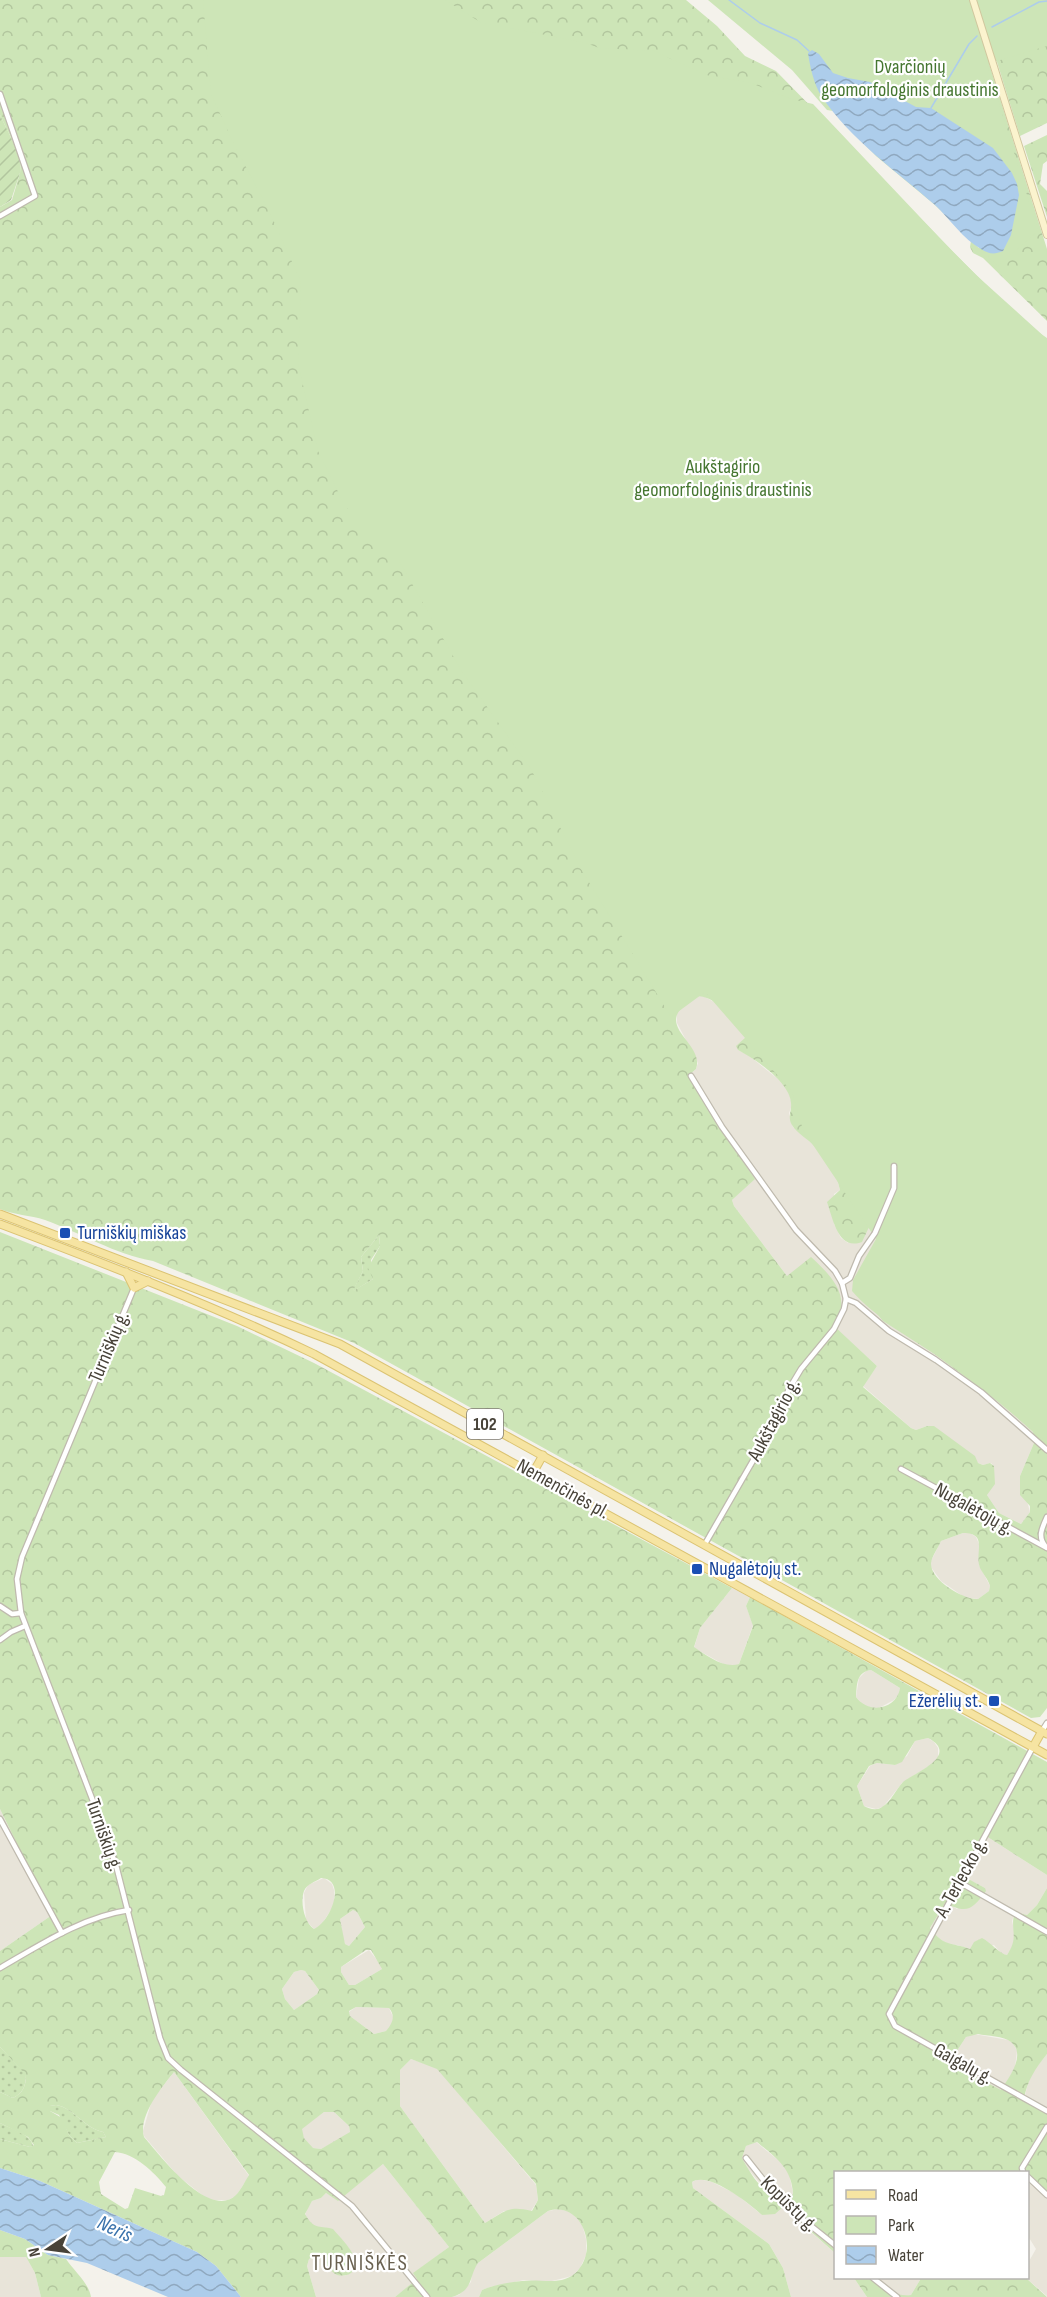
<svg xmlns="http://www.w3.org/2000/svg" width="1047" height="2297" viewBox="0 0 1047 2297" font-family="'Sofia Sans Condensed',sans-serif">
<defs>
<pattern id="grass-dots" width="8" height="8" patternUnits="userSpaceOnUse" patternTransform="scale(1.5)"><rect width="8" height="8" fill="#cde5b7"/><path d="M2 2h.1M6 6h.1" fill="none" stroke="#b2c69e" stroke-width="1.8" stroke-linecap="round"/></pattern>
<pattern id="forest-crowns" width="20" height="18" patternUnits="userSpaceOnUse" patternTransform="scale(1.5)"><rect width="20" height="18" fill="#cde5b7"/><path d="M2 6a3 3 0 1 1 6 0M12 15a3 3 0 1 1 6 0" fill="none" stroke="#b2c69e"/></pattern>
<pattern id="garden-furrows" width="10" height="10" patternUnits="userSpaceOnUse" patternTransform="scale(1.5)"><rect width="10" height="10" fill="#cde5b7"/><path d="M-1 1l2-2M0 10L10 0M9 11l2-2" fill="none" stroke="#b2c69e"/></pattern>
<pattern id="water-waves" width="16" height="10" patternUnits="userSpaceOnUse" patternTransform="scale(1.5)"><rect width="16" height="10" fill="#adcdeb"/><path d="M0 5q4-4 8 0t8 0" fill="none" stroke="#8fa8bf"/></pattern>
</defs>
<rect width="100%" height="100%" fill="#f4f2eb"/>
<!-- residential -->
<g fill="#e8e4d9">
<polygon points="698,996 703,996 718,1004 746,1038 738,1050 748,1055 783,1083 789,1092 792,1105 789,1113 793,1127 814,1145 836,1175 840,1190 834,1194 834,1224 841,1238 848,1243 884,1195 949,1334 1033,1432 1034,1443 1020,1476 1030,1512 1021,1524 999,1513 987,1495 994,1466 991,1463 983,1465 978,1463 927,1426 916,1430 911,1428 863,1386 877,1366 832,1325 787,1276 734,1206 732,1200 754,1179 714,1119 689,1078 689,1075 696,1069 698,1063 677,1023 677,1013 683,1004"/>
<polygon points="963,1533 970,1533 976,1537 979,1544 979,1565 990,1586 989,1591 978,1599 964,1597 941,1581 931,1567 931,1561 941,1541"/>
<polygon points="732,1588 750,1597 746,1606 753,1625 739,1664 734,1666 725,1665 694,1648 700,1628"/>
<polygon points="871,1670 900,1688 899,1694 894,1700 877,1709 865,1707 856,1697 859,1678 866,1671"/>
<polygon points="928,1738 934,1742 938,1748 938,1757 932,1764 902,1783 883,1807 876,1809 864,1806 857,1786 870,1766 877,1763 895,1765 907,1756 915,1741"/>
<polygon points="0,1809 52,1915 0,1951"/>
<polygon points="983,1834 1047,1875 1047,1888 1037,1905 1027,1915 1015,1912 1012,1921 1015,1934 1013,1946 1007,1955 1002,1954 994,1945 970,1949 957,1945 947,1944 936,1936 930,1928 945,1902 957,1909 985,1888 960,1875"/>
<polygon points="324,1878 332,1884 334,1890 334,1905 320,1927 314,1929 306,1920 304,1893 308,1885"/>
<polygon points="353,1910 357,1912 365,1927 349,1946 345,1944 343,1938 340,1919"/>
<polygon points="369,1950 381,1965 382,1969 355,1985 349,1985 341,1972 341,1967"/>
<polygon points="301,1970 305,1971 319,1990 317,1994 294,2010 285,1999 282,1989 294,1972"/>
<polygon points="356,2007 389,2008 393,2017 392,2024 386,2031 374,2034 350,2016 349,2012"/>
<polygon points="974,2034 1008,2040 1013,2043 1017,2051 1015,2067 1002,2091 949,2063 966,2037"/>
<polygon points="1047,2054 1047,2113 1024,2100 1028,2083 1034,2070"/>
<polygon points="411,2059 437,2068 536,2185 538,2200 531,2211 504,2211 485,2223 400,2106 400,2070"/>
<polygon points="174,2072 249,2176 236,2196 228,2200 212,2200 206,2198 178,2176 144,2136 143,2131 152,2100"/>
<polygon points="328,2111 334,2112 349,2126 350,2132 348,2135 321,2149 312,2148 304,2138 301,2129 324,2112"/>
<polygon points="756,2142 783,2164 789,2172 793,2194 784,2201 767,2192 748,2169 742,2158 746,2146"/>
<polygon points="383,2164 449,2247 414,2273 418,2279 395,2297 316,2297 307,2266 309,2259 316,2256 321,2258 336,2274 345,2276 353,2271 327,2228 318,2228 312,2225 305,2216 307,2209 312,2201 321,2198 326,2193 338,2200"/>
<polygon points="1028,2178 1036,2182 1047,2193 1047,2296 1026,2278 1028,2278 1028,2263 1036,2249 1028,2236"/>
<polygon points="699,2179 712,2182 736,2194 762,2215 782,2207 835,2253 836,2278 854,2278 867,2297 791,2297 783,2268 769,2244 693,2188 692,2182"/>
<polygon points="559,2209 571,2212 582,2224 586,2239 586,2255 580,2268 572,2276 548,2282 524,2280 490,2287 482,2290 479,2297 452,2297 459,2295 471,2282 472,2271 478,2263 548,2211"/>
<polygon points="19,2255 26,2257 35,2273 41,2297 0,2297 0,2257"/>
<polygon points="871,2278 919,2278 920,2280 911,2295 901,2297 886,2290"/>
</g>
<!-- grass -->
<g fill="url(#grass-dots)">
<polygon points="379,1235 380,1246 371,1260 373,1279 352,1292 363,1271 361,1257"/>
<path d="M0,2047l26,27c0,12 -3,19 -13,24l-13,-6z"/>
<path d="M56,2105c18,3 28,23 47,27l3,5 -29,6 -8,-8 -10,-20 -9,-4v-5z"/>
<path d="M0,2123c11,6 31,11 33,23l-3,1 -30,-8z"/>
</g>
<!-- forest -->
<g fill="url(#forest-crowns)" fill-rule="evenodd">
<path d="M0,0h686l31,26 28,30 31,15 200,204 71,64v1369l-7,9 -9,1 -677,-375 -201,-82c-39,-7 -72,-28 -108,-41 -15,-5 -31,-5 -45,-11v-1002l12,-7 8,-27 1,-15 -21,-43zM698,996c21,1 36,26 48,41l-10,9 2,4c17,9 52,32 53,53 1,8 -4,14 1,22 5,9 17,14 23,22 25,31 47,66 70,98l-25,48 23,28 53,34 66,49 31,28 1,11 -14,33v19l10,11v6l-9,12 -22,-11 -12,-18 8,-11 -1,-18 -4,-3 -7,2 -5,-2 -3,-7 -41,-30h-7l-11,4 -5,-2 -48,-41 14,-21 -44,-41c2,-5 7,-12 8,-18 3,-20 -17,-38 -30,-50l-24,19 -53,-70 -2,-6 23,-21 -41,-60 -25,-41v-3l7,-6c10,-28 -51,-44 2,-73zM379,1235l1,11 -12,22 5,11 -20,12 10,-20 -2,-14zM963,1533c26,0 11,20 17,35 3,6 8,11 10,18l-1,5 -11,8c-14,1 -48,-19 -47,-36 1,-7 7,-15 10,-22z"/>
<polygon points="1047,0 1047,123 1020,136 978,1"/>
<polygon points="982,41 1047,249 1047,321 983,258 973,253 970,247 971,241 979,248"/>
<polygon points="1047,135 1047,161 1043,164 1040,184 1047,191 1047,217 1024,146"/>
<path d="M836,1175l48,20 -22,47c-24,9 -29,-23 -35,-40l13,-12z"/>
<path d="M0,1232l237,94 77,37 418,225 -32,40 -6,19c12,8 30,22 45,17l14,-38 -7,-20 4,-9 297,165v113l-64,-41 -22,41 24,13 1,3c-14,19 -19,23 -41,12l-15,25c14,19 21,14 40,21l4,-7 8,-4c8,4 18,16 25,17 13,-19 2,-26 8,-43l12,3 10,-10 10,-17v166c-12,15 -20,27 -23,45l23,14v80l-11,-11 -8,-4v-6h-192l-1,81 -52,-46 -8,7 -13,1c-13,-12 -54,-44 -70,-33l1,6 76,56 14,24 8,29h-312l3,-7c12,-5 27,-8 40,-9 20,-3 42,7 57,-12 19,-23 2,-68 -31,-58l-70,52c-10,15 -4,27 -26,34h-57l22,-18 -4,-6 36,-26 -66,-83 -45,37 -12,-8 -5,5 -9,3 -7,13c9,16 13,11 28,15 8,10 33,32 18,44 -4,3 -9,3 -14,2 -8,-4 -12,-15 -21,-19l-7,3 -2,7 9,31h-75l-25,-31 -19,-14 -157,-71 -40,-13v-29l30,8 4,-2 -6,-8 -28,-14v-31l13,6c10,-5 13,-12 13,-23l-26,-28v-96l52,-36 -52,-106zM871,1670l29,18c-3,21 -31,27 -44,9 1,-12 0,-25 15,-27zM928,1738c33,17 -14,35 -25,44 -7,7 -12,20 -21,25 -5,4 -13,2 -18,-1l-7,-20 12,-20 8,-3 18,2 7,-3 13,-21zM321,1878c27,1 9,45 -7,51 -10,-7 -14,-27 -10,-38 3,-7 11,-9 17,-13zM353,1910l4,2 8,15 -16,19 -4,-2 -5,-25zM366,1950h5l11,19 -27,16h-6l-8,-13v-5zM301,1970l4,1 14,19 -2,4 -23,16 -9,-11 -3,-10 12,-17zM356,2007l33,1c7,8 3,16 -3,23l-12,3 -24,-18 -1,-5zM978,2034c9,2 26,2 33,8 16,13 -3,36 -10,48l-52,-27 17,-26zM411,2059l26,10 99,115 2,16 -6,11c-25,-6 -27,1 -47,12l-85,-117v-36zM174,2072l75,103c-4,6 -8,15 -13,20 -27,26 -77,-41 -92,-58 -6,-21 18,-50 30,-65zM56,2105c18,3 28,23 47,27l3,5 -29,6 -8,-8 -7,-17 -12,-7v-5zM324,2112h10l15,14 1,6 -29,17 -8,-1 -9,-10 -2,-9zM757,2142c18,15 35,26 36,52l-9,7 -4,-7c-18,2 -30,-22 -38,-36l4,-12zM115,2152c19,1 39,20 51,35l-2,8 -3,1 -26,-8 -7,20 -3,1 -24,-15 -2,-12z"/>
<path d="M0,2230l25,9 23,16 18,4c8,12 23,24 25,38h-50l-6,-24 -9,-16h-26z"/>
<path d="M854,2278c6,0 14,-2 19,1 15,8 19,18 38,16l9,-15 -1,-2h107l21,19h-180z"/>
</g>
<!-- park -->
<g fill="#cde5b7">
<path d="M203,0h242l35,22 106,21 13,5 55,3 52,24 45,8 40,16 22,5 141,149 73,72 20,13v1105c-36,-31 -72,-61 -111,-88 -30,-21 -60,-37 -84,-64l1,-11 23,-41 -73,-109 -11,-38 -87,-100 -34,25 -90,-148 -50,-100 -70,-99 -63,-111 -53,-53 -27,-55 -20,-88 3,-81 -30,-67 -38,-73 -22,-48z"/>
<polygon points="708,0 1047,0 1047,46 987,64 1038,231 998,266 935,205 876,156 833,111 827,110 792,70"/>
</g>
<!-- garden -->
<polygon fill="url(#garden-furrows)" points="0,115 21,158 20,173 11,200 0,207"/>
<!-- water -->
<g fill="url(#water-waves)">
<path d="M812,50l7,4 14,19 15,5 22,4 46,25 15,1 62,40 19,25 5,11 2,11 -8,40 -8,16c-9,4 -14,3 -22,-2 -18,-10 -31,-30 -46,-44 -39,-34 -84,-65 -113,-108 -8,-12 -12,-30 -14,-44z"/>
<polygon points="0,2168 40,2181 197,2252 216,2266 241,2297 168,2297 87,2263 48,2255 25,2239 0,2230"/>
</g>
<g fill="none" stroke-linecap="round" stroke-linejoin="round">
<!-- stream -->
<g stroke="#adcdeb" stroke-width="1.5">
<polyline points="729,0 760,23 797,40 809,51"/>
<polyline points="992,27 1039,2 1047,1"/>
<polyline points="931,108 969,44 977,36"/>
</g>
<defs>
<g id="street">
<polyline points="0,94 35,196 0,216"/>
<polyline points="691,1076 722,1127 796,1230 835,1271 842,1283 846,1299 844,1309 834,1329 801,1369 789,1389 774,1424 705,1544"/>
<polyline points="842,1283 850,1278 859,1256 875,1233 894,1188 894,1166"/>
<polyline points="134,1288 22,1557 17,1579 21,1613 101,1822 117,1869 160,2038 168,2058 181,2070 352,2206 427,2297"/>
<polyline points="846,1299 856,1303 889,1331 936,1360 981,1392 1047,1450"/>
<polyline points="901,1469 1047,1548"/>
<path d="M1046,1547c-9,-10 -4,-19 1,-30"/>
<polyline points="0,1606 12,1614 21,1613"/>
<polyline points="0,1640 11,1632 25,1626"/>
<polyline points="1042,1731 1047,1723"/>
<polyline points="1033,1747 889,2014 895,2026 1047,2111"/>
<polyline points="0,1819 62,1933"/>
<polyline points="959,1882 1047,1932"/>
<path d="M0,1968c40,-23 82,-51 129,-58"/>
<polyline points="746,2158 781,2202 836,2246"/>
<polyline points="1023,2172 1022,2168 1047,2127"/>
<polyline points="1028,2177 1047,2195"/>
<polyline points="873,2278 897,2297"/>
</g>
<polyline id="secondary" points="973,0 1047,235"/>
<g id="primary">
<polyline points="0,1214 340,1344 1047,1734"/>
<path d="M0,1224c106,40 212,81 314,130l733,401"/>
<polyline points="126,1272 134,1288 148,1281"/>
<polyline points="533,1473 543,1455"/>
<polyline points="1033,1747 1042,1731"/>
</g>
</defs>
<!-- street casing -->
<use href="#street" stroke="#bfbaae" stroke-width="7"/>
<!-- secondary casing -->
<use href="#secondary" stroke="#d0c79e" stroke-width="8"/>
<!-- primary casing -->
<use href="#primary" stroke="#dbc372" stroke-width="9"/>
<!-- street -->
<use href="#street" stroke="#fff" stroke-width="4.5"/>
<!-- secondary -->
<use href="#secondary" stroke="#fbf3ce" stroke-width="6"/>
<!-- primary -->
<use href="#primary" stroke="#f6e4a2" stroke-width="7"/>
</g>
<!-- markers -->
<g fill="#1a4fb4" stroke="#fff" stroke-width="2">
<rect x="59" y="1227" width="12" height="12" rx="3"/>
<rect x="691" y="1563" width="12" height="12" rx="3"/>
<rect x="988" y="1695" width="12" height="12" rx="3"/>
</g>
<g text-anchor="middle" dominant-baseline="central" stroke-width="4.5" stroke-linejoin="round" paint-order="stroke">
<!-- shield labels -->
<rect fill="#fff" stroke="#7f7b74" stroke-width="1.5" x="467" y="1409" width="36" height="30" rx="4.5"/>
<g font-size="18" font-weight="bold" fill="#484339">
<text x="485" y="1424">102</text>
</g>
<!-- park labels -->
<g font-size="20" fill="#457630" stroke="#fff">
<text x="910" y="67">Dvarčionių<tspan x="910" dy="23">geomorfologinis draustinis</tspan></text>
<text x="723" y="467">Aukštagirio<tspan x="723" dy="23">geomorfologinis draustinis</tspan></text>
</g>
<!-- transit labels -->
<g font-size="20" fill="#164399" stroke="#fff" text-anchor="start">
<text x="77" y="1233">Turniškių miškas</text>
<text x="709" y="1569">Nugalėtojų st.</text>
<text x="982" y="1701" text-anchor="end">Ežerėlių st.</text>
</g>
<!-- street labels -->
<g font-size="20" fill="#484339" stroke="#fff">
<text transform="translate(109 1347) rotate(-67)">Turniškių g.</text>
<text transform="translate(774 1420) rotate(-62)">Aukštagirio g.</text>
<text transform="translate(563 1489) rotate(29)">Nemenčinės pl.</text>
<text transform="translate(974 1509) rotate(29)">Nugalėtojų g.</text>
<text transform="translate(104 1835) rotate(71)">Turniškių g.</text>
<text transform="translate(961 1878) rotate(-61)">A. Terlecko g.</text>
<text transform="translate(963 2064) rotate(29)">Gaigalų g.</text>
<text transform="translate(789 2204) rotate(44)">Kopūstų g.</text>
</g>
<!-- water labels -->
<g font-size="21" font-style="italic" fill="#3a73ac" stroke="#fff">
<text transform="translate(115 2229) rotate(25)">Neris</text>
</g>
<!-- quarter labels -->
<g font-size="22" letter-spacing="1.5" fill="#6a6251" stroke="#fff">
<text x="360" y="2263">TURNIŠKĖS</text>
</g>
</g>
<!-- legend -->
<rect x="834" y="2171" width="195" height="108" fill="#ffffff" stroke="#b6b4b0" stroke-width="1.5"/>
<rect x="846" y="2190" width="30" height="9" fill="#f6e4a2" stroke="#b6b4b0" stroke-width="1.5"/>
<text x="888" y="2201" font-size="18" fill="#484339">Road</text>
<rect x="846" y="2216" width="30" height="18" fill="#cde5b7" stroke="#b6b4b0" stroke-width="1.5"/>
<text x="888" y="2231" font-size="18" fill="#484339">Park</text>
<rect x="846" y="2246" width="30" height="18" fill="url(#water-waves)" stroke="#b6b4b0" stroke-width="1.5"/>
<text x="888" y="2261" font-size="18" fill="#484339">Water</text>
<!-- north arrow -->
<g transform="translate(48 2249) rotate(257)" stroke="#ffffff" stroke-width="4.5" paint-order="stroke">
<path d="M0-4.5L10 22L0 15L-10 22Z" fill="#484339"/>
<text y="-9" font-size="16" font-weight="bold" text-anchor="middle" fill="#484339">N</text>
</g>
</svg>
